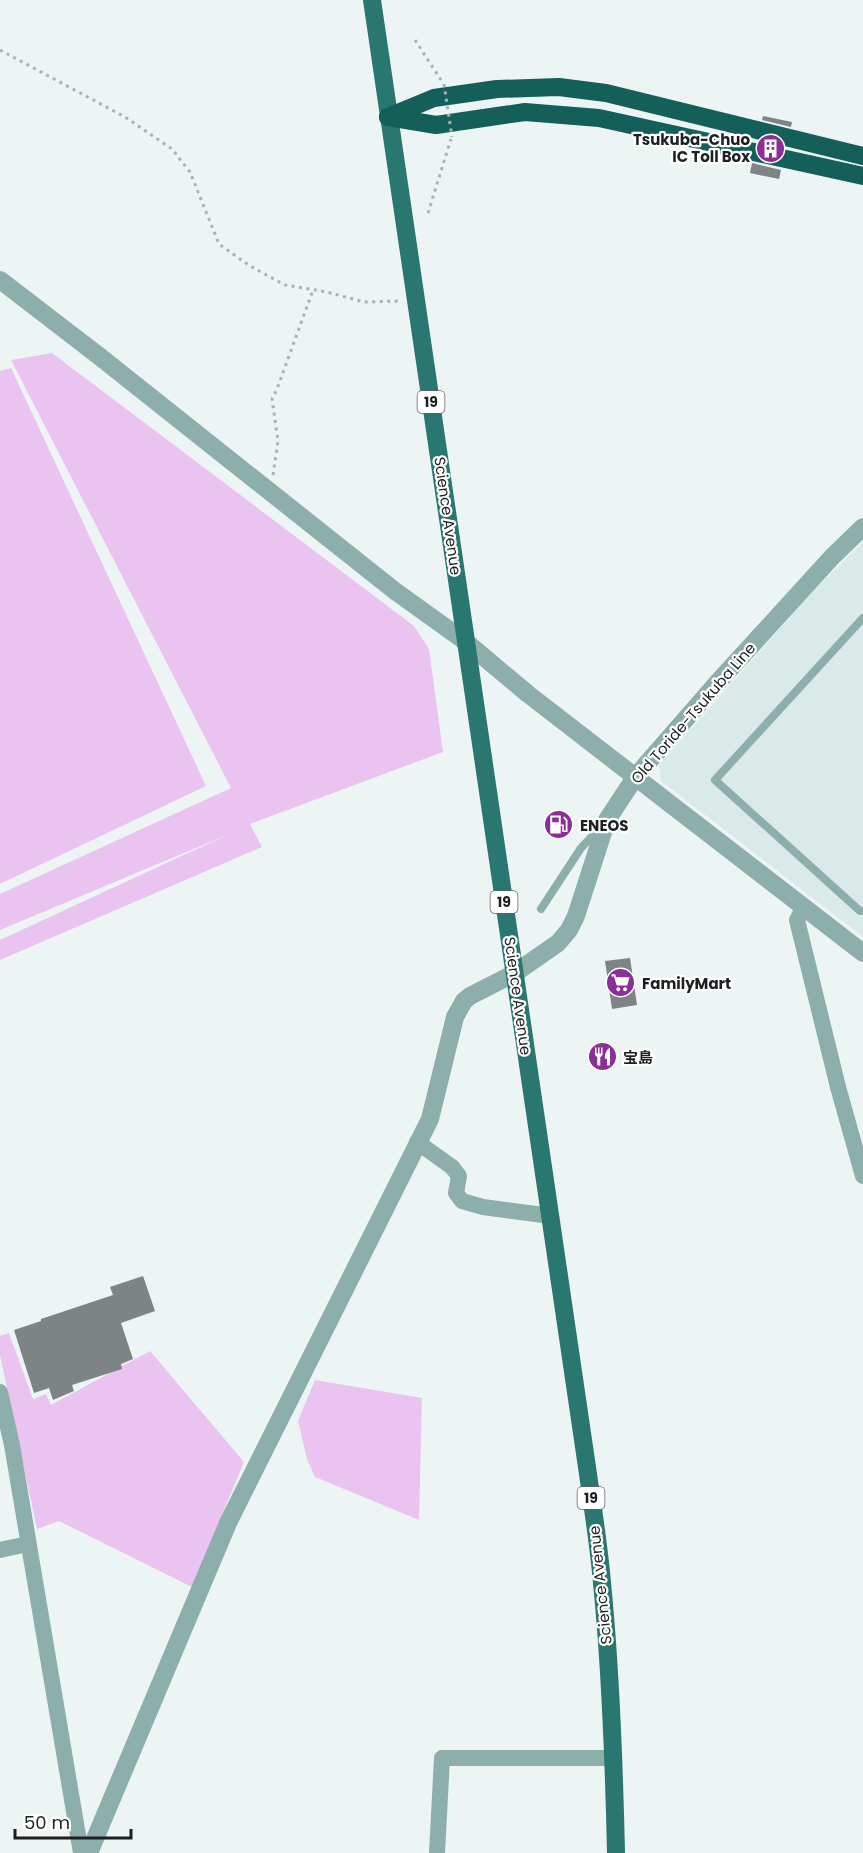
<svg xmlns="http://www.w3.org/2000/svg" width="863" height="1853" viewBox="0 0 863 1853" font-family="Poppins,'Noto Sans JP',sans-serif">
<rect width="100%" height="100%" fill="#edf5f4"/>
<!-- built -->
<polygon fill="#d9eae8" points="863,542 863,937 661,781 659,765 814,590"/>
<!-- green -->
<g fill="#ebc3f1">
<polygon points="52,353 414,626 429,649 443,752 250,824 262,847 0,960 0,940 227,835 0,930 0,894 231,788 11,360"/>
<polygon points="11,368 206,786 0,884 0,371"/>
<polygon points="9,1333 33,1399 46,1394 51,1405 150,1351 244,1462 192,1587 59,1521 37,1529 0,1355 0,1336"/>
<polygon points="315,1380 422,1398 419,1520 315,1477 307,1459 298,1421"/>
</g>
<!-- building -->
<g fill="#7d8483">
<polygon points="763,116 792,122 791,127 762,120"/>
<polygon points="752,163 781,170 779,179 750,173"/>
<polygon points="630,958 637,1005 612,1009 605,961"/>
<polygon points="143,1276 155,1311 121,1323 133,1359 121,1364 122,1369 72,1385 74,1391 53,1400 49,1388 34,1393 14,1330 41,1321 41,1319 113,1295 110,1287"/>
</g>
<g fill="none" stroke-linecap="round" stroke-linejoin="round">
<!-- path -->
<g stroke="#abb2b1" stroke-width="3" stroke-dasharray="3 4.5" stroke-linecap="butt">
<polyline points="415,40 441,80"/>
<polyline points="0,50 125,117 172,149 190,172 219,244 250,266 285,285 327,292 364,302 401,301"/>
<polyline points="428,213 451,139"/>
<polyline points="273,475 278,441 272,399 277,389 313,290"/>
</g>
<!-- service -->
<g stroke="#8cafab" stroke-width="8">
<polyline points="863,618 715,780 860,911 863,911"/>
<polyline points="541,909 581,848 599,829"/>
</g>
<!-- minor -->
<g stroke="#8cafab" stroke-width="16">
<polyline points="804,907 797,920 838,1087 863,1176"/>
<polyline points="417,1142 452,1167 459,1176 456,1193 462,1201 483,1207 551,1216"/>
<polyline points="0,1392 12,1445 81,1853"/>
<polyline points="0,1550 28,1544"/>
<polyline points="437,1853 442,1758 614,1758"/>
</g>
<!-- tertiary -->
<g stroke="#8cafab" stroke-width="18">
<polyline points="0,280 99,356 395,591 466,642 528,694 863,953"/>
<polyline points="89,1853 228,1523 430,1119 455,1017 464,1001 470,996 515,973 558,943 569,930 576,916 607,820 636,776 718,682 832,557 863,527"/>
</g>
<!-- primary -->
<path stroke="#2a7670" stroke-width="18" d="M372,0l216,1474c5,36 11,72 14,109 9,90 12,180 14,270"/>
<!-- motorway -->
<g stroke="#145f59" stroke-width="18">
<polyline points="388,117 434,98 497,89 559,87 606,93 863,156"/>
<polyline points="388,117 436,125 525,112 599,118 863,176"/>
</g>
<!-- path-bridge -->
<polyline stroke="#abb2b1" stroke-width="3" stroke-dasharray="3 4.5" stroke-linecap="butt" points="444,84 452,137"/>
</g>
<!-- icons -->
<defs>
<symbol id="building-disc" viewBox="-11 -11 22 22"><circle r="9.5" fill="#8a2e98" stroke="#fff"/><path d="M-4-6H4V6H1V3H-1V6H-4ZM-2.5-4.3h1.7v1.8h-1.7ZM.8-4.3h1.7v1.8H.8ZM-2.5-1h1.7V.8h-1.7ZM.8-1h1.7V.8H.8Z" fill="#fff"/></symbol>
<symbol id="fuel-disc" viewBox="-11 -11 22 22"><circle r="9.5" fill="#8a2e98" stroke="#fff"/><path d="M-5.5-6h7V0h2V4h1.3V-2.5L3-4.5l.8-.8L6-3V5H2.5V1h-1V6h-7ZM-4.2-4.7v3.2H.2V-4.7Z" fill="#fff"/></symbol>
<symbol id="supermarket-disc" viewBox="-11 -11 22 22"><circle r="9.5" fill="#8a2e98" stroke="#fff"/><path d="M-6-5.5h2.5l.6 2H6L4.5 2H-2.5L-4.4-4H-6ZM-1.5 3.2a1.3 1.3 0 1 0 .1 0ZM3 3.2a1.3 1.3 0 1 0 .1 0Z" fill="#fff"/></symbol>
<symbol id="restaurant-disc" viewBox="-11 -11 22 22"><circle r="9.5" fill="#8a2e98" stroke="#fff"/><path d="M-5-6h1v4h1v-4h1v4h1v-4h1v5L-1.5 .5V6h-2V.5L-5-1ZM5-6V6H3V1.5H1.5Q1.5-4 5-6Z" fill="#fff"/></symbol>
</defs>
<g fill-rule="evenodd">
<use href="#building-disc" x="754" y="132" width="33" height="33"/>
<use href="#fuel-disc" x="542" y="808" width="33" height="33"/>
<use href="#supermarket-disc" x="604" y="966" width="33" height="33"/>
<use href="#restaurant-disc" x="586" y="1040" width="33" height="33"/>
</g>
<g text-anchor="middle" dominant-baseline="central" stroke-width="4.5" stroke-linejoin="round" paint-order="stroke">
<!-- shield labels -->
<g fill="#fff" stroke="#616363" stroke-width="1.5">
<rect x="417.5" y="391" width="27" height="22" rx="4.5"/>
<rect x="490.5" y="891" width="27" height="22" rx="4.5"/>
<rect x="577.5" y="1487" width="27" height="22" rx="4.5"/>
</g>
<g font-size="14" font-weight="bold" fill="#1d2020">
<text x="431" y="402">19</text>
<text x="504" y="902">19</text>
<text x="591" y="1498">19</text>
</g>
<!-- poi labels -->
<g font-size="15" font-weight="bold" fill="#1d2020" stroke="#fff" text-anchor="start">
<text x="750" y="139" text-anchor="end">Tsukuba-Chuo<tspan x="750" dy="17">IC Toll Box</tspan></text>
<text x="580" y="825">ENEOS</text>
<text x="642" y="983">FamilyMart</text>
<text x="623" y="1057">宝島</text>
</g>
<!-- street labels -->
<g font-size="15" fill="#1d2020" stroke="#fff">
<text transform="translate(448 516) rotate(82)">Science Avenue</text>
<text transform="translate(693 713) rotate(-49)">Old Toride-Tsukuba Line</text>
<text transform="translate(518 996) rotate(82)">Science Avenue</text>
<text transform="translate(600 1585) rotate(-96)">Science Avenue</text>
</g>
</g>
<!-- scale -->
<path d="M15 1829v9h116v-9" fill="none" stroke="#1d2020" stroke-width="3"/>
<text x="24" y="1829" font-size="18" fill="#1d2020" stroke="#ffffff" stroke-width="4.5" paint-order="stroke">50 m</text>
</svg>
